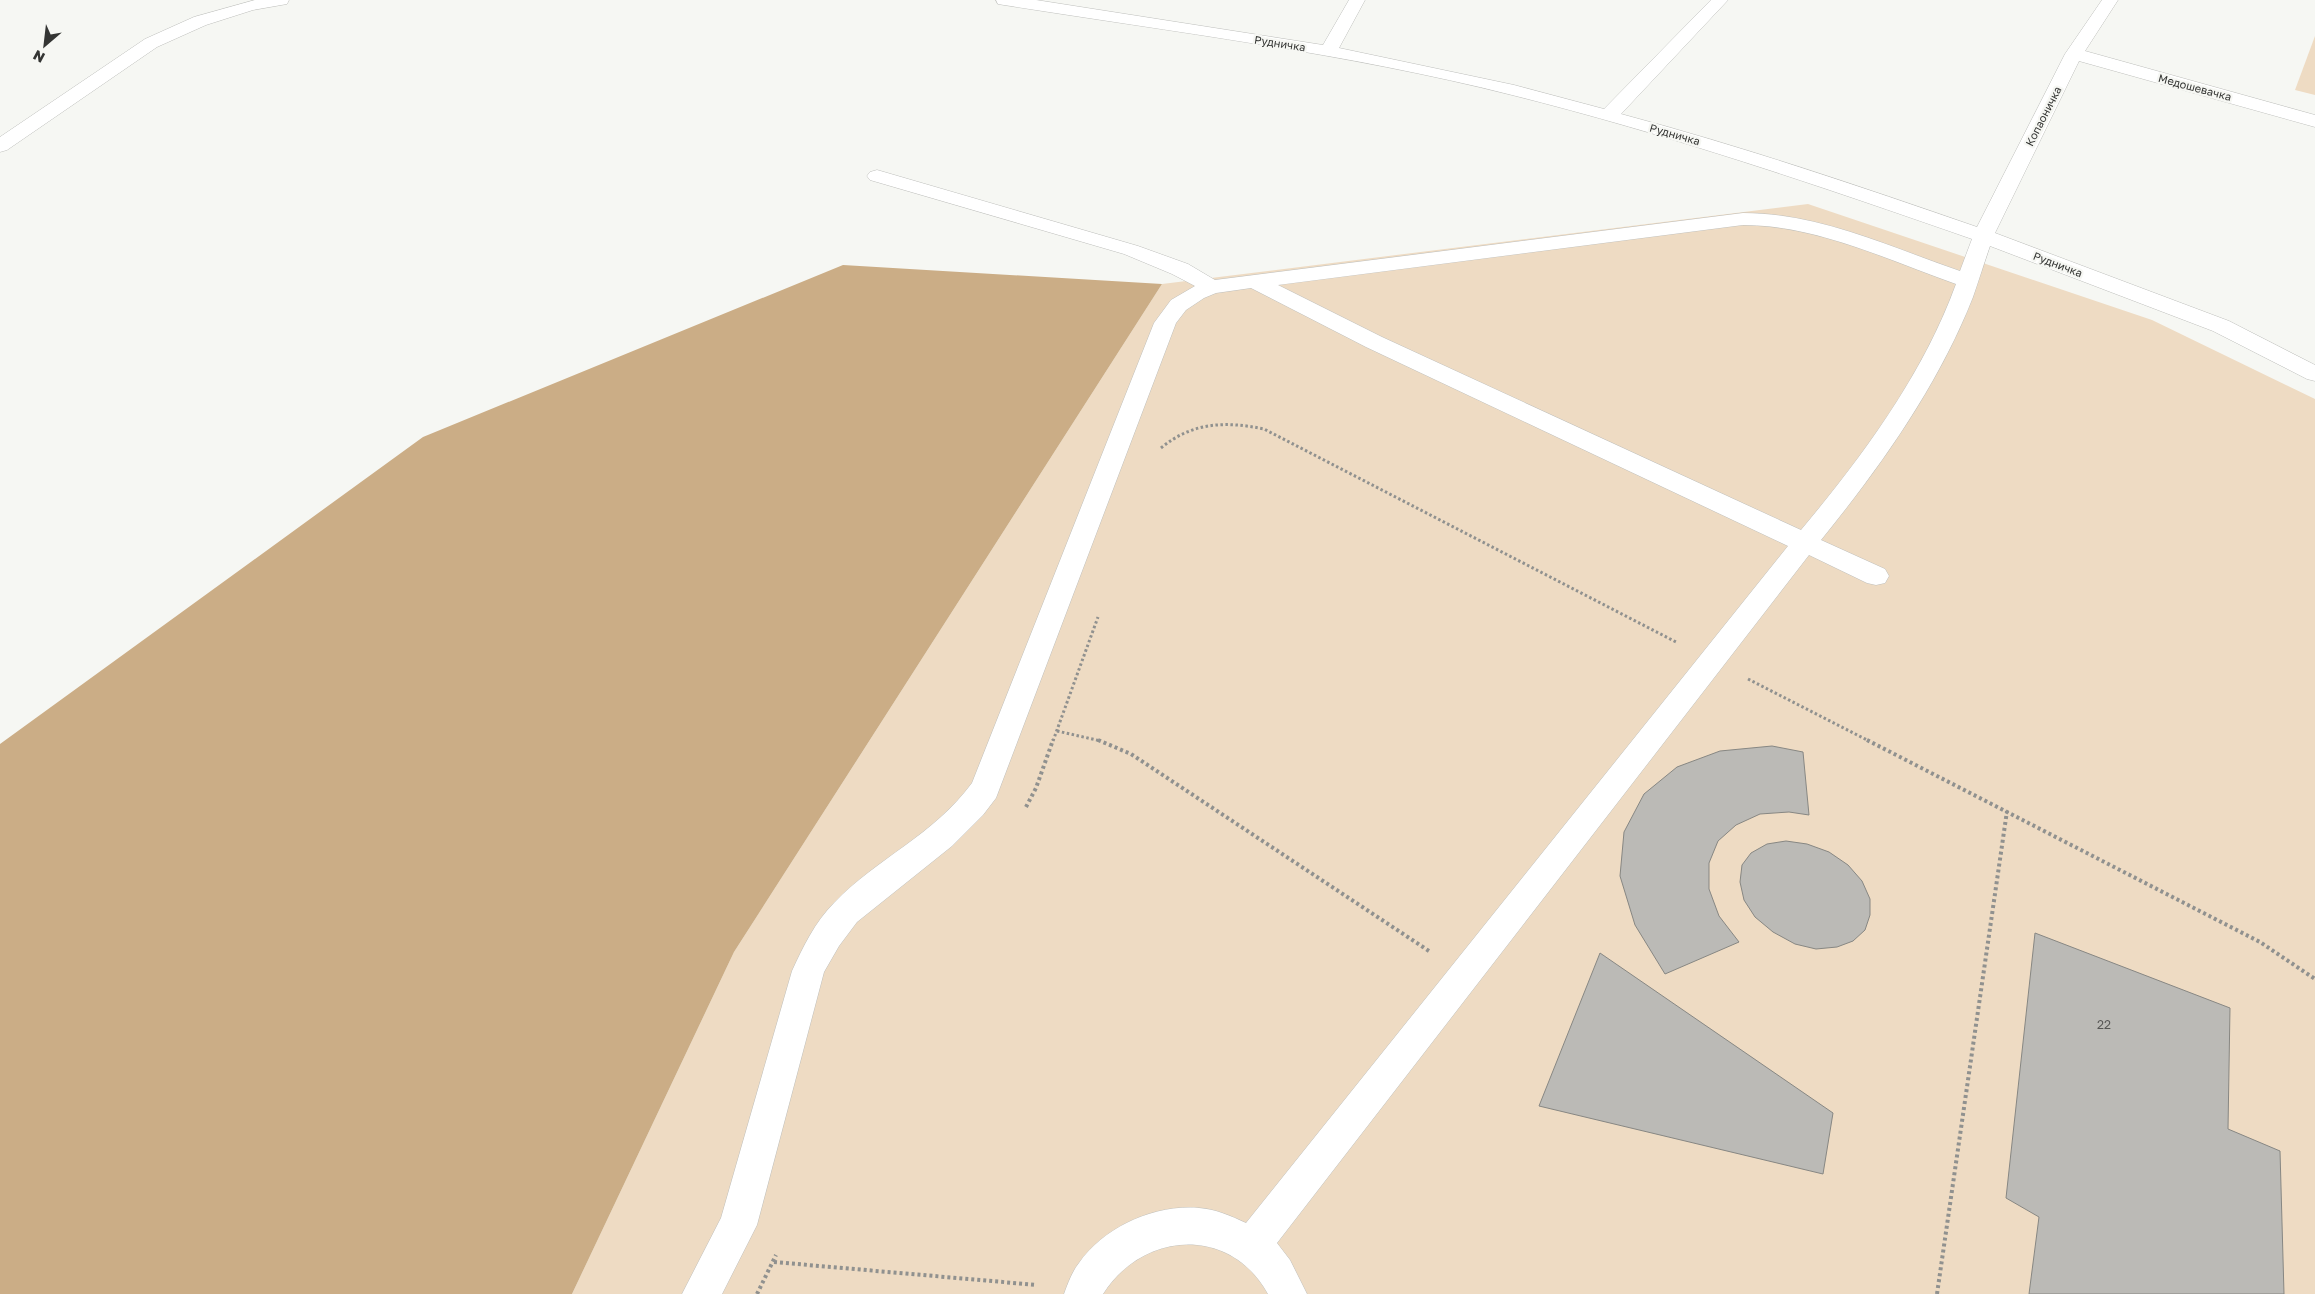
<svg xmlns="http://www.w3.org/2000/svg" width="2315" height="1294" viewBox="0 0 2315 1294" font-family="'Golos Text',sans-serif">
<rect width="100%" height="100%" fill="#f6f7f3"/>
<!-- green -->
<g fill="#eedbc3">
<polygon points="2315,36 2315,95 2295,90"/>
<polygon points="1808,204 2152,320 2315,399 2315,1294 572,1294 734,952 1162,284"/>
</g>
<!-- forest -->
<polygon fill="#cbad86" points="843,265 1162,284 734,952 572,1294 0,1294 0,744 423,437"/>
<!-- building -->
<g fill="#bbbab6" stroke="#878783">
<polygon points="1772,746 1803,752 1809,815 1789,812 1760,814 1736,825 1718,841 1709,863 1709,889 1719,916 1739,942 1665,974 1635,925 1620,876 1624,832 1644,794 1677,767 1720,751"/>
<polygon points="1786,841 1807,844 1829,852 1848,865 1862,881 1870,899 1870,915 1865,930 1853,941 1837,947 1816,949 1795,944 1773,932 1755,917 1744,900 1740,882 1742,865 1751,853 1767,844"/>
<polygon points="2035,933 2230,1008 2228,1129 2280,1151 2284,1294 2029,1294 2039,1217 2006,1198"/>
<polygon points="1600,953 1833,1113 1823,1174 1539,1106"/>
</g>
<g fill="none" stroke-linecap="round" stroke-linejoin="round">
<defs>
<g id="minor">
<polygon points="255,0 289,0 287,4 253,10 206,25 157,47 7,150 0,152 0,137 145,39 194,17"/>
<path d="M996,0h40l287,45 26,-45h16l-26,48 175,37 90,24 107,-109h17l-107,114c120,32 238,72 356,113l88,-173 37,-54h16l-33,51 230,64v12l-236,-66 -84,172 234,88 86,44v16l-8,-2 -94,-48 -223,-85c-6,17 -11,34 -17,51 -35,89 -92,169 -152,243l64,29 4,7 -4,7 -9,2 -9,-2 -58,-28 -532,688 13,17 17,34h-39c-38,-69 -125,-63 -165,0h-39c4,-11 8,-22 15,-31 25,-36 76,-59 120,-55 16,1 32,8 47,15l542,-677 -422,-199 -115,-59 -35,5 -12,5 -18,12 -10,13 -180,475 -13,17 -31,31 -95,76 -18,24 -15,26 -67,253 -35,69h-40l39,-76 71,-247c11,-24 23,-49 42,-68 43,-45 99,-67 138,-120l182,-460 17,-23 24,-14 -23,-12 -48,-20 -254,-74 -3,-4 3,-4 7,-2 7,2 254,74 50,18 27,16 528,-67c76,0 147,34 217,58l12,-32c-152,-53 -304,-105 -460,-144 -166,-42 -338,-63 -508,-90l-6,-1zM1743,225c73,0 145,35 213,59 -33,91 -94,173 -155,246l-419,-193 -104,-52z"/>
</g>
</defs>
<!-- minor casing -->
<use href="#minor" stroke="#bebfbc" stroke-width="1"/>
<!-- path-far1 -->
<g stroke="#90918f" stroke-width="3" stroke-dasharray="2.5 2.5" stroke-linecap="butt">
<path d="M1161,448c31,-26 65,-27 103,-19l412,213"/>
<polyline points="1748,679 1869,741"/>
<polyline points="1057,731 1101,741"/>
<polyline points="1053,741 1098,617"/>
</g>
<!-- path -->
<g stroke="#90918f" stroke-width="4" stroke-dasharray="3 3" stroke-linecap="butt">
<polyline points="1098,740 1131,754 1429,951"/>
<polyline points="1867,740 2260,942 2315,979"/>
<polyline points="1026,807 1036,788 1053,740"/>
<polyline points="774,1262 1037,1285"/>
<polyline points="757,1294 776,1255"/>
<polyline points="1937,1294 2007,811"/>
</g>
<!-- minor -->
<use href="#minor" fill="#fff" fill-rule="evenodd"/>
</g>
<g text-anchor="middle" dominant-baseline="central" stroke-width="4.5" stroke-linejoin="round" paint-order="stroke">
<!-- far-street labels -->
<g font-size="11" fill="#343533" stroke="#f6f7f3">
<text transform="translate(1280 43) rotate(9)">Рудничка</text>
<text transform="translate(2195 87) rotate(15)">Медошевачка</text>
<text transform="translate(2043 116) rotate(-63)">Копаоничка</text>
<text transform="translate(1675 134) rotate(16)">Рудничка</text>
<text transform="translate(2058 264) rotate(21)">Рудничка</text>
</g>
<!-- near-number labels -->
<g font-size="12" fill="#565654">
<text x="2104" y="1024">22</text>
</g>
</g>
<!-- north arrow -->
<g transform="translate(45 45) rotate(208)" stroke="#f6f7f3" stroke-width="4" paint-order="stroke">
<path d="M0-4L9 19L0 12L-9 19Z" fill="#343533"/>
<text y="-8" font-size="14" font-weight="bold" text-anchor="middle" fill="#343533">N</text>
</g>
</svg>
